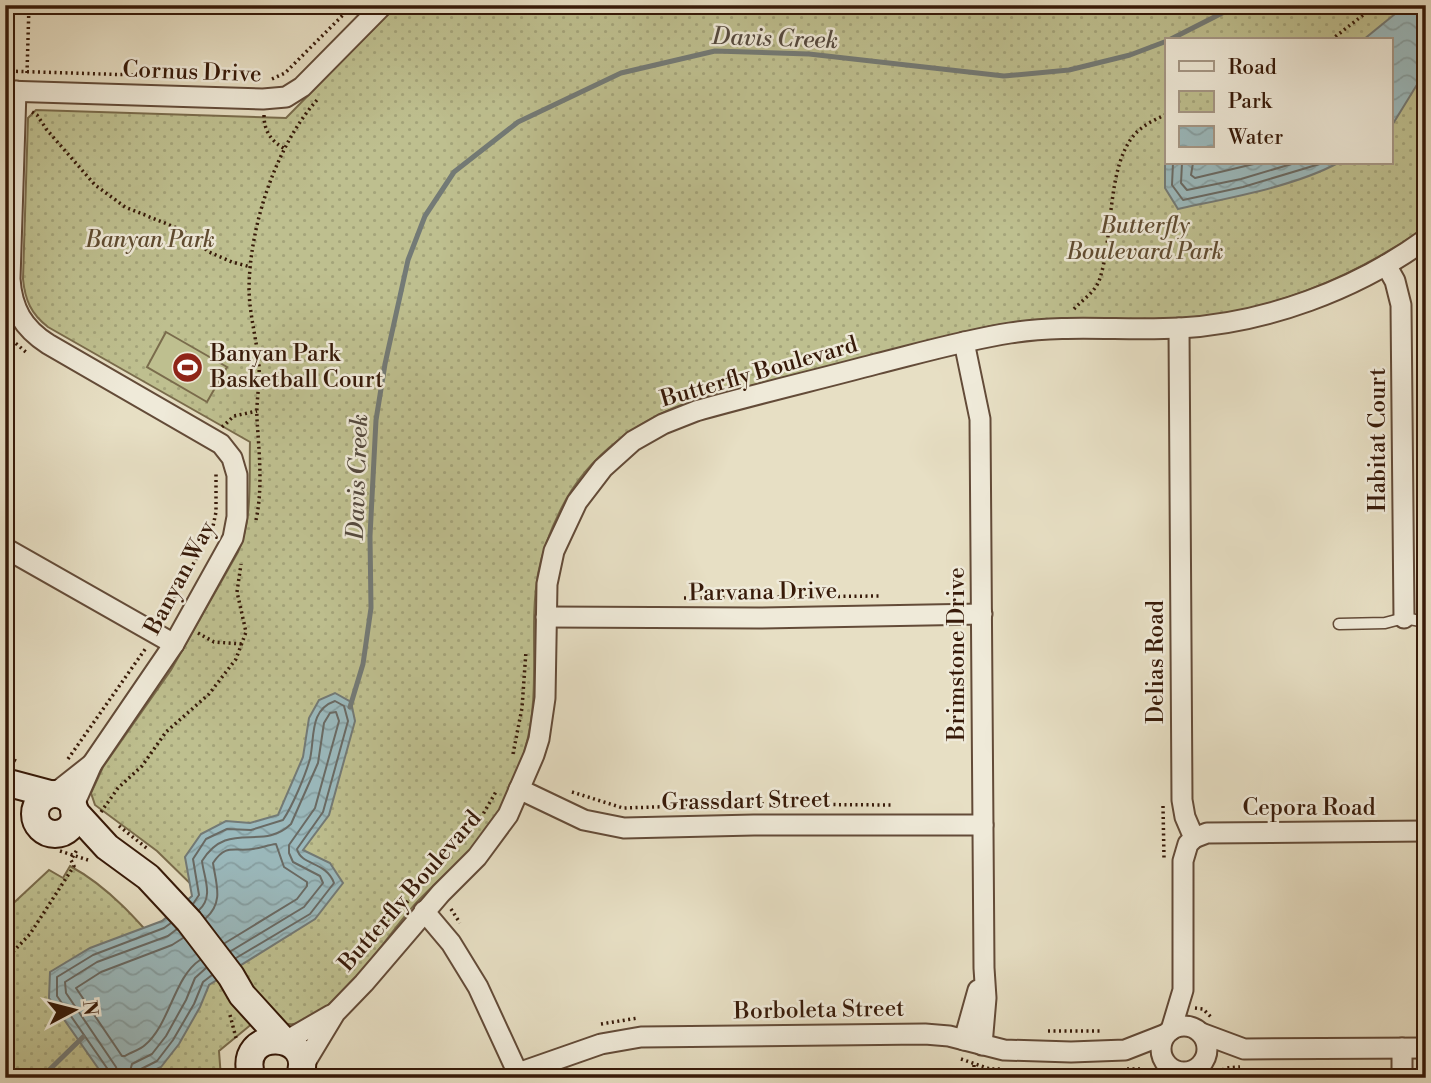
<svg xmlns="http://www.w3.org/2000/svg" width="1431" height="1083" viewBox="0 0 1431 1083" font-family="'Libre Bodoni',serif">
<defs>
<pattern id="park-dots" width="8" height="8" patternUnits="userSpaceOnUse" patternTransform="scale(1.75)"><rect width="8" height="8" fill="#bebf8f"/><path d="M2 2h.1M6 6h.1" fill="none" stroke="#a4a47a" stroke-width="1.8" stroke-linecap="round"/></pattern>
<pattern id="water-waves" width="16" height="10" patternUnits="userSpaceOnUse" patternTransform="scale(1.75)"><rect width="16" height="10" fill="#9bbabe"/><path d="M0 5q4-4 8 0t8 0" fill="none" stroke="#869fa2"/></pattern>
</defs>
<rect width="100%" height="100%" fill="#e7dfc4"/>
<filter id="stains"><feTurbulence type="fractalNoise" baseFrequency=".00286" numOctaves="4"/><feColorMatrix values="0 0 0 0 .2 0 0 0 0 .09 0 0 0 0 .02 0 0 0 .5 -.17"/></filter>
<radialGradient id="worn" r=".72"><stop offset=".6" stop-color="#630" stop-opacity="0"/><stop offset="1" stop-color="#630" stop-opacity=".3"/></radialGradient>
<!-- park -->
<path fill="url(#park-dots)" stroke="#7a6c4c" stroke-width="2" fill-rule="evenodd" d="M397,5h1029v222c-71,49 -155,86 -243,91 -64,4 -128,-3 -192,8l-293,73c-58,19 -110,55 -137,110 -10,20 -19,43 -23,65 -10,58 4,117 -13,175 -7,27 -19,53 -35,76 -20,30 -49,51 -73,77 -32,35 -73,105 -118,121 -13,4 -24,-3 -34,-10l-46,38 2,27h-216v-167l44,-41 14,8 7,-12c43,23 75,63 107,100l23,-73 -43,-42 -62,-46 -4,-12 12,-26 68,-97 67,-118c15,-34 11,-73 12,-110l-202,-115c-17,-13 -23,-27 -25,-48l5,-161 8,-8 250,8zM1167,40h224v123h-224z"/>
<!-- pitch -->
<polygon fill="#bebf8f" stroke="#7a6c4c" stroke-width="2" points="166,332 227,367 207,402 147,367"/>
<!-- water -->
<g fill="url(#water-waves)" stroke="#737a76" stroke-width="2">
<polygon points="1406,5 1426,5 1426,70 1391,127 1391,40 1363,40"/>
<path d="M1167,159v4h171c-45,24 -110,35 -160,46l-13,-21v-27z"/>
<polygon points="335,693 351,702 355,721 329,815 303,850 330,863 343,883 315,919 209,985 200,1007 179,1044 161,1067 137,1078 105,1078 49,998 50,972 90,948 162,921 192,896 185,857 201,834 226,821 250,823 278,815 303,757 309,718 319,700"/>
</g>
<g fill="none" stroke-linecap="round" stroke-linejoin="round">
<!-- shore -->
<g stroke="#696a64" stroke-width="2">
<polyline points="1173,163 1172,185 1183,200 1243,187 1323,163"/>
<polyline points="1182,163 1181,183 1187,190 1241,179 1295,163"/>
<polyline points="1193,163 1191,175 1195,178 1258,163"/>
<path d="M193,904l6,-9 -6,-36 13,-20 21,-10 24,1 32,-10c10,-15 22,-44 27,-61 5,-22 -1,-49 25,-58l9,5 4,15 -25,91 -26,37c4,17 29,12 37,34l-24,31 -74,44"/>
<path d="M199,910c15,-13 5,-32 3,-49 26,-42 60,-9 89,-37l27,-61 6,-40 6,-10 6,-1 3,9 -24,87 -26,37v8l4,9 27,14 3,7 -19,24 -73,44"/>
<path d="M206,918c18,-16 10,-34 7,-55 13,-20 21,-11 40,-14 8,-1 15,-4 23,-5l8,23 23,15v4l-10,13 -72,44"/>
<path d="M183,938l-11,7 -71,27 -25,16 46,68h3c6,-4 15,-6 20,-11 25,-21 29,-68 55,-85"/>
<polyline points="110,1078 109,1071 57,996 57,977 93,955 164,928 171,923"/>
<polyline points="119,1078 116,1067 66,993 65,982 97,962 168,936 177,929"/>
<polyline points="128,1078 132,1064 152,1054 166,1036 186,1000 195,978 206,968"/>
<polyline points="137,1078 139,1070 157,1061 173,1040 194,1004 203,982 212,975"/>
</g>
<!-- stream -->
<g stroke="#737a76" stroke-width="5">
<polyline points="1169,40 1238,5"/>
<polyline points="350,707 363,664 371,608 370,536 376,420 385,364 408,260 425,216 454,172 518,122 621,73 715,51 809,54 1004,76 1069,70 1130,55 1167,41"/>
<polyline points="41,1078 83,1037"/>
</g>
<defs>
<polyline id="lane" points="1339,624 1385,623 1404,618 1426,622"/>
<g id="street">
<polyline points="5,91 263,99 286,97 302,87 383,5"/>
<path d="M16,91l-6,188c2,30 13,49 38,65l173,100 11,14 5,17v42l-4,21 -59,106 -82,120 -19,43"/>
<polyline points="1386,265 1395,281 1401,305 1404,618"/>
<polyline points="964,342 980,419 984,968 986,998 982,1045"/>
<polyline points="5,548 174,644"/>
<polyline points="546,617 759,618 982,614"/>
<polyline points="519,789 584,820 624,828 754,825 983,825"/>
<polyline points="54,794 92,764"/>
<polyline points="1194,838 1207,833 1426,831"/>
<polyline points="424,911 451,943 478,987 520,1078"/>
<circle cx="1184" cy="1049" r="23"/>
<polyline points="1171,1030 1183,990 1183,861 1188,844 1194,838 1185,817 1182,800 1179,328"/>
<polyline points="1201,1033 1244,1049 1426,1048"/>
<polyline points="964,1040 978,990"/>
<polyline points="286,1041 331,1015"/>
<polyline points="1402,1048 1402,1078"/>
<path d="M303,1066l32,-53 29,-30 77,-90 36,-36 31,-42 26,-60 5,-16 6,-41 2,-114 7,-33 23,-49 26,-34 30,-27 30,-17 33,-13c60,-17 120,-31 180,-47 44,-11 89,-24 134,-31 56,-9 113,-2 170,-5 86,-5 176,-38 246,-89"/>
<polyline points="518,1073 601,1044 641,1037 925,1034 949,1036 1004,1050 1071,1052 1125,1050 1166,1034"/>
</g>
<g id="secondary">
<polyline points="5,782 50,794"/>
<circle cx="55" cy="814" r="20"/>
<polyline points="74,811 107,847 148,877 189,921 231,976 242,995 283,1040"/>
<path d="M252,1078c-18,-52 67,-48 47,0"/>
</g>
</defs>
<!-- lane casing -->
<use href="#lane" stroke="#634b38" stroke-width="13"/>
<!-- street casing -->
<use href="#street" stroke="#634b38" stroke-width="23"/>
<!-- secondary casing -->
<use href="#secondary" stroke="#371a09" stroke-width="30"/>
<!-- path -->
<g stroke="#371a09" stroke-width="3.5" stroke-dasharray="2 3.5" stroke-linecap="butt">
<polyline points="1331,40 1376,5"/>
<polyline points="5,71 135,75"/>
<polyline points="27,73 29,5"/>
<polyline points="272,79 285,73 353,5"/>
<polyline points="32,112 37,115 47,130 95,185 125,207 182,230 209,252 232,262 251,267"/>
<path d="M264,115c0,16 7,26 21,34"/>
<polyline points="1418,268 1418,296"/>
<path d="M1074,309c8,-9 20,-16 25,-28 15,-42 7,-115 36,-147 8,-9 21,-15 32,-20"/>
<polyline points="5,331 13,341 27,353"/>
<polyline points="222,427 234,416 257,411"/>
<path d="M256,520c7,-32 3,-68 1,-101 -1,-17 3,-35 2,-53 -2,-26 -10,-52 -10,-79 1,-62 27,-141 68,-187"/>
<polyline points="684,598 879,596"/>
<polyline points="163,617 212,531 216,512 216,473"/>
<polyline points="198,633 214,642 243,644"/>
<polyline points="513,754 522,708 526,651"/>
<polyline points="5,755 16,761"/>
<polyline points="68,759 146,648"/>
<polyline points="572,792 623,808 752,804 891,805"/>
<polyline points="1163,806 1164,858"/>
<polyline points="101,812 118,788 142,766 166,732 209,694 236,659 246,632 237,592 241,564"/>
<polyline points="5,816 11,824"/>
<polyline points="478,823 497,790"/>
<polyline points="119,826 149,850"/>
<polyline points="60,851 88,860"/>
<polyline points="451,909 460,923"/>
<polyline points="385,927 408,901"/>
<polyline points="5,972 10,955 30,934 74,866 71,860 78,848"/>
<polyline points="1195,1008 1203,1009 1212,1018"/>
<polyline points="230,1015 236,1038"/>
<polyline points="601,1024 638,1018"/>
<polyline points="1048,1031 1100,1031"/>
<polyline points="961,1059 990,1069 1001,1069"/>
<polyline points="1127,1069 1143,1069 1152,1078"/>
<polyline points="225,1078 229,1070"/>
<polyline points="974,1078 974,1064"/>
<polyline points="1215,1078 1225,1068 1240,1067"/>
</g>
<!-- lane -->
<use href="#lane" stroke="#efead9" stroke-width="10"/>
<!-- street -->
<use href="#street" stroke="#efead9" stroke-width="19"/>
<!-- secondary -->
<use href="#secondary" stroke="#efead9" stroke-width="26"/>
</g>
<!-- icons -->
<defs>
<symbol id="stadium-disc" viewBox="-11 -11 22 22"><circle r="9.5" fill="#8f2418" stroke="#efead9"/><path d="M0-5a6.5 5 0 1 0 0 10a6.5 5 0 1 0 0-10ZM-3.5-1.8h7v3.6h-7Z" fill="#fff"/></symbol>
</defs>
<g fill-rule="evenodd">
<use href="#stadium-disc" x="170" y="350" width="35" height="35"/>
</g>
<g text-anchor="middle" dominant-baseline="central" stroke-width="5" stroke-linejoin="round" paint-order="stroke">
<!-- street labels -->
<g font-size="23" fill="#371a09" stroke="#efead9">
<text transform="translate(192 72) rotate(2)">Cornus Drive</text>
<text transform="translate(759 372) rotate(-16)">Butterfly Boulevard</text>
<text transform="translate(1378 440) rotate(-90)">Habitat Court</text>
<text transform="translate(180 578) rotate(-62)">Banyan Way</text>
<text transform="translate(763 592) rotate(-1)">Parvana Drive</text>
<text transform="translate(957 654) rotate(-90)">Brimstone Drive</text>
<text transform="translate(1156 662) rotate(-90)">Delias Road</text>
<text transform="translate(746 801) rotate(-1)">Grassdart Street</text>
<text x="1309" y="808">Cepora Road</text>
<text transform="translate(410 891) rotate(-49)">Butterfly Boulevard</text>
<text transform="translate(819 1010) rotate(-1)">Borboleta Street</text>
</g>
<!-- park labels -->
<g font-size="23" font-style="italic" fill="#604c31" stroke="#efead9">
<text x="1145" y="226">Butterfly<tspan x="1145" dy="26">Boulevard Park</tspan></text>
<text x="150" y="240">Banyan Park</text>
</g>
<!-- poi labels -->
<g font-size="23" fill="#371a09" stroke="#efead9" text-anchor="start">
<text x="210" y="354">Banyan Park<tspan x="210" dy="26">Basketball Court</tspan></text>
</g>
<!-- water labels -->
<g font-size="24" font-style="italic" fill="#554a3f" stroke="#efead9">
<text transform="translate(775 39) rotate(2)">Davis Creek</text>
<text transform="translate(358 477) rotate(-88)">Davis Creek</text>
</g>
</g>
<!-- margin -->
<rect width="1431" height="1083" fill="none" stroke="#e7dfc4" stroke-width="28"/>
<rect x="7" y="7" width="1417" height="1069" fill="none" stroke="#371a09" stroke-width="3.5"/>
<rect x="14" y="14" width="1403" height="1055" fill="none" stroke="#371a09" stroke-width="2"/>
<!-- legend -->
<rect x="1165" y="38" width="228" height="126" fill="#efead9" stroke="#a59786" stroke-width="2"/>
<rect x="1179" y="61" width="35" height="10" fill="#efead9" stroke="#a59786" stroke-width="2"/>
<text x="1228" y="74" font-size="21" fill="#371a09">Road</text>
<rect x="1179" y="91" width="35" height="21" fill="url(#park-dots)" stroke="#a59786" stroke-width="2"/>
<text x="1228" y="108" font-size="21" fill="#371a09">Park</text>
<rect x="1179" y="126" width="35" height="21" fill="url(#water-waves)" stroke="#a59786" stroke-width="2"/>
<text x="1228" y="144" font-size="21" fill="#371a09">Water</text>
<!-- north arrow -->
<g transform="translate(74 1010) rotate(83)" stroke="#efead9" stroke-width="5" paint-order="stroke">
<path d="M0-5L12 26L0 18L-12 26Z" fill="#371a09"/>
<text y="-10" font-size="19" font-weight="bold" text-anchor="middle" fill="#371a09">N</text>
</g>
<rect width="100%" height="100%" filter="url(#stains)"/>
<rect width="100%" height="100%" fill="url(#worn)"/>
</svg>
